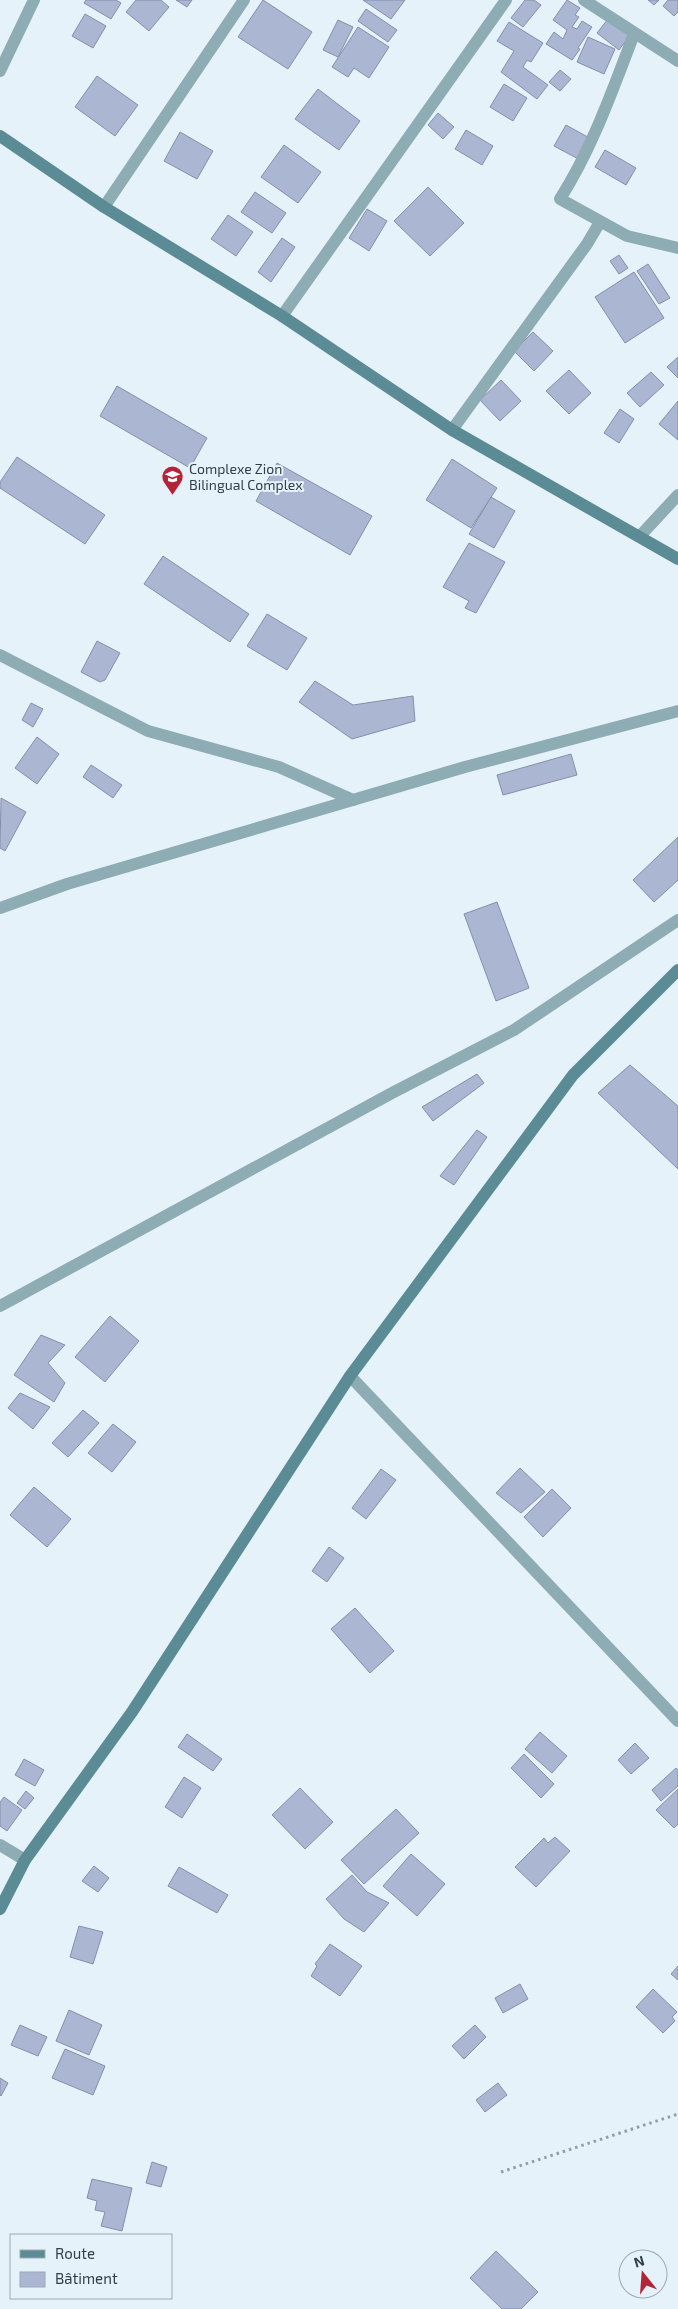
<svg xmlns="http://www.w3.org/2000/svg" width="678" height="2309" viewBox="0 0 678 2309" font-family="'Exo 2',sans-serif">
<rect width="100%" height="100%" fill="#e6f2fa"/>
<!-- building -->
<g fill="#aab6d2" stroke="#848faa">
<polygon points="86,0 116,0 121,3 111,19 84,3"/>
<polygon points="136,0 161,0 169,7 149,31 126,12"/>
<polygon points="176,0 192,0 187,7"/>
<polygon points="263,0 312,32 288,69 238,37"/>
<polygon points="363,0 405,0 391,19"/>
<polygon points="525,0 534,0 541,5 523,27 511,18"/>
<polygon points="567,0 580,8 575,15 579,17 572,27 577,29 582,21 592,27 578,48 580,49 572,60 546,44 554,32 563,39 567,30 553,20"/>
<polygon points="648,0 659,0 654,5"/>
<polygon points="668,0 678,0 678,12 674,16 663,6"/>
<polygon points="366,9 397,30 388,42 358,21"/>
<polygon points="85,14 106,26 93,48 72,36"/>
<polygon points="608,19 630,35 619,50 597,33"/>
<polygon points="338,20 353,27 338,57 323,50"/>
<polygon points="509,22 543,43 531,62 527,60 523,67 548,85 537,99 501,72 514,51 497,41"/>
<polygon points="358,27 389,47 369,78 354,68 348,77 332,67"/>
<polygon points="588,37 615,49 604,74 577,62"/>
<polygon points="560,70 571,79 560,91 549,82"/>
<polygon points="97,76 138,105 115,136 75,107"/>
<polygon points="504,84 527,98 513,121 490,107"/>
<polygon points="318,89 360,121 339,150 295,119"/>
<polygon points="438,113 454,127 443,139 428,125"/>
<polygon points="566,125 595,141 584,162 554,146"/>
<polygon points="466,130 493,146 482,165 455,149"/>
<polygon points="180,132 213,151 197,179 164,161"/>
<polygon points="284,145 321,172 298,203 261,177"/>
<polygon points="605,150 636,168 626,185 595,167"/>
<polygon points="428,187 464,223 430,256 394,221"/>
<polygon points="255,192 286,213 272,233 241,212"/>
<polygon points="367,209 387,221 369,251 349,238"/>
<polygon points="228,215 253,232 236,256 211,239"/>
<polygon points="282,238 295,247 271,282 258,272"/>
<polygon points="619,255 628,268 619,274 610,261"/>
<polygon points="648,264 670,298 659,304 637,271"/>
<polygon points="634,272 664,318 625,343 595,297"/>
<polygon points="533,332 553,351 534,371 514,351"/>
<polygon points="678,357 678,378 667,367"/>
<polygon points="569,370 591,393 569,414 546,391"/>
<polygon points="651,372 664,385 640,407 627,393"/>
<polygon points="501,380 521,401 500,421 480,400"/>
<polygon points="117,386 207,438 190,468 100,416"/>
<polygon points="678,401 678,440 659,424"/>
<polygon points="620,409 634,419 619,443 604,433"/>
<polygon points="17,457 105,515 85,544 0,488 0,482"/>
<polygon points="452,459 497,488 471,528 426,500"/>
<polygon points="277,463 372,516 350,555 256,501"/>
<polygon points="491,497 515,511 494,548 469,534"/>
<polygon points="469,543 505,562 476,613 465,608 469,601 443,587"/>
<polygon points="163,556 249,614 230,642 144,584"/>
<polygon points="267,614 307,638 287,670 247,646"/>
<polygon points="97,641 120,653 105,680 100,682 81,672"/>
<polygon points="315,681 353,705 413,696 415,721 352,739 299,702"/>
<polygon points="31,703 43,709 33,727 22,720"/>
<polygon points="37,737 59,754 37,784 15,768"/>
<polygon points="571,754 577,775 503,795 497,775"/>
<polygon points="91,765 122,785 113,798 83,777"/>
<polygon points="1,798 26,812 5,851 0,848"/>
<polygon points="678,837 678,880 654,902 633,880"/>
<polygon points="497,902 529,988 496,1001 464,914"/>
<polygon points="630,1065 678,1106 678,1169 598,1093"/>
<polygon points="477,1074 484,1083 433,1121 422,1107"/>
<polygon points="477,1130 487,1137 454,1185 440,1176"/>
<polygon points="110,1316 139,1341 105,1382 75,1357"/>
<polygon points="41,1335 65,1345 48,1363 65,1383 54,1402 14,1375"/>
<polygon points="20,1393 50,1407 33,1429 8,1408"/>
<polygon points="83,1410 99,1423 68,1457 52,1443"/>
<polygon points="113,1424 136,1442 112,1472 88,1453"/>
<polygon points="520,1468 545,1492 521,1513 496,1493"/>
<polygon points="381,1469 396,1480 366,1519 352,1508"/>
<polygon points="34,1487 71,1519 47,1547 10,1515"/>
<polygon points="552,1489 571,1508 543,1537 524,1517"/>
<polygon points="329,1547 344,1558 327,1582 312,1571"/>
<polygon points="355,1608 394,1651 370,1673 331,1629"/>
<polygon points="540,1732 567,1756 552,1773 525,1749"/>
<polygon points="187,1734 222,1759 213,1771 178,1747"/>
<polygon points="635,1743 649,1758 631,1774 618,1760"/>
<polygon points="524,1754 554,1784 541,1798 511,1768"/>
<polygon points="24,1759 44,1770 35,1786 15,1775"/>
<polygon points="676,1768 678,1770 678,1786 661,1801 652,1790"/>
<polygon points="184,1777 201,1788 182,1818 165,1807"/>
<polygon points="300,1788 333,1822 305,1849 272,1815"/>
<polygon points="678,1789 678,1824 674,1828 656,1810"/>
<polygon points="26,1791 34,1798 25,1809 17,1803"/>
<polygon points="4,1797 22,1810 7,1831 0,1826 0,1802"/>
<polygon points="396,1809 419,1833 364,1884 341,1860"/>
<polygon points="555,1837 570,1851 536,1887 515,1867 544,1838 548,1843"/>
<polygon points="411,1854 445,1884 417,1916 383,1886"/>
<polygon points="94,1866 109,1878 98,1892 82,1881"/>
<polygon points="179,1867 228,1895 217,1913 168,1886"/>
<polygon points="352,1875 367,1892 389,1903 364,1932 344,1919 326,1899"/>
<polygon points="79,1926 103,1932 93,1964 70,1957"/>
<polygon points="330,1944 362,1966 340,1996 311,1976 317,1966 315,1964"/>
<polygon points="678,1966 678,1980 671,1974"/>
<polygon points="520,1984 528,1999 503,2013 495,1998"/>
<polygon points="653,1989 677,2012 672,2017 675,2021 663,2033 636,2007"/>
<polygon points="69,2010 102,2025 89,2055 56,2041"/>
<polygon points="20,2025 47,2037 38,2056 11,2045"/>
<polygon points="475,2025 486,2037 464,2059 452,2046"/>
<polygon points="65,2049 105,2066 93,2095 52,2078"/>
<polygon points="0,2078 8,2083 1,2096 0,2095"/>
<polygon points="498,2083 507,2095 485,2112 476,2100"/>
<polygon points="152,2162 167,2167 161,2187 146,2183"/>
<polygon points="92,2179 132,2188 122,2231 101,2226 105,2212 95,2210 97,2201 87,2198"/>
<polygon points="496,2251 538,2292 521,2309 502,2309 470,2278"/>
</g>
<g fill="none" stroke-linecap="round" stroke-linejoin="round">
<!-- path -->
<polyline stroke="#929da5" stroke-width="3" stroke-dasharray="2.5 4" stroke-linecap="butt" points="501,2172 678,2114"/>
<!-- street -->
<g stroke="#8dacb3" stroke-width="12">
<polyline points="584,0 678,61"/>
<path d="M634,34c-21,55 -42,115 -74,165l67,37 51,12"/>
<polyline points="0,71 34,0"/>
<polyline points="104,207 244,0"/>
<polyline points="282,316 506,0"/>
<polyline points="452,430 587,244 600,222"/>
<polyline points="640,536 678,495"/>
<polyline points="0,655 148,731 279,767 353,800"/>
<polyline points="0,908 67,884 465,767 678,711"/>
<polyline points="0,1306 392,1093 514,1030 678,920"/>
<polyline points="350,1376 678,1721"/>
<polyline points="0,1845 25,1860"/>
</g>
<!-- secondary -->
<g stroke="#5b8b95" stroke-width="12">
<polyline points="0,136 104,207 282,316 452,430 678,559"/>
<polyline points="0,1909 25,1860 132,1712 350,1376 573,1075 678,970"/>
</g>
</g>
<!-- icons -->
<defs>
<symbol id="school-pin" viewBox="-11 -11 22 30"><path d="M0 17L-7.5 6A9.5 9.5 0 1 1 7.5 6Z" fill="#b52336" stroke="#e6f2fa"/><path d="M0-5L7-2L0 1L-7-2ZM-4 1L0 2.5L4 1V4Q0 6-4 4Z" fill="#fff"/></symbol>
</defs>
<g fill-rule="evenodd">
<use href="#school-pin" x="160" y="464" width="25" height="34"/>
</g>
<g text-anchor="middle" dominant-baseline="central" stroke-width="4" stroke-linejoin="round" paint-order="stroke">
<!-- poi labels -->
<g font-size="14" fill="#333e46" stroke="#e6f2fa" text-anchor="start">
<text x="189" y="468">Complexe Zion<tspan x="189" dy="16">Bilingual Complex</tspan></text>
</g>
</g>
<!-- legend -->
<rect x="10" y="2234" width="162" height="65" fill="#e6f2fa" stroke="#9eaab2"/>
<rect x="20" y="2250" width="25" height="8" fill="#5b8b95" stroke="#9eaab2"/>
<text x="55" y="2259" font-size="15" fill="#333e46">Route</text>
<rect x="20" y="2272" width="25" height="15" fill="#aab6d2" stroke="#9eaab2"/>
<text x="55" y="2284" font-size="15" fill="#333e46">Bâtiment</text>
<!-- north arrow -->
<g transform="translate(643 2274) rotate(343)"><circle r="24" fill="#e6f2fa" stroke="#9eaab2"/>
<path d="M0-4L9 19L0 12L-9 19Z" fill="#b52336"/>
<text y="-8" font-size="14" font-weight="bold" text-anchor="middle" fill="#333e46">N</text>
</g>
</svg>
